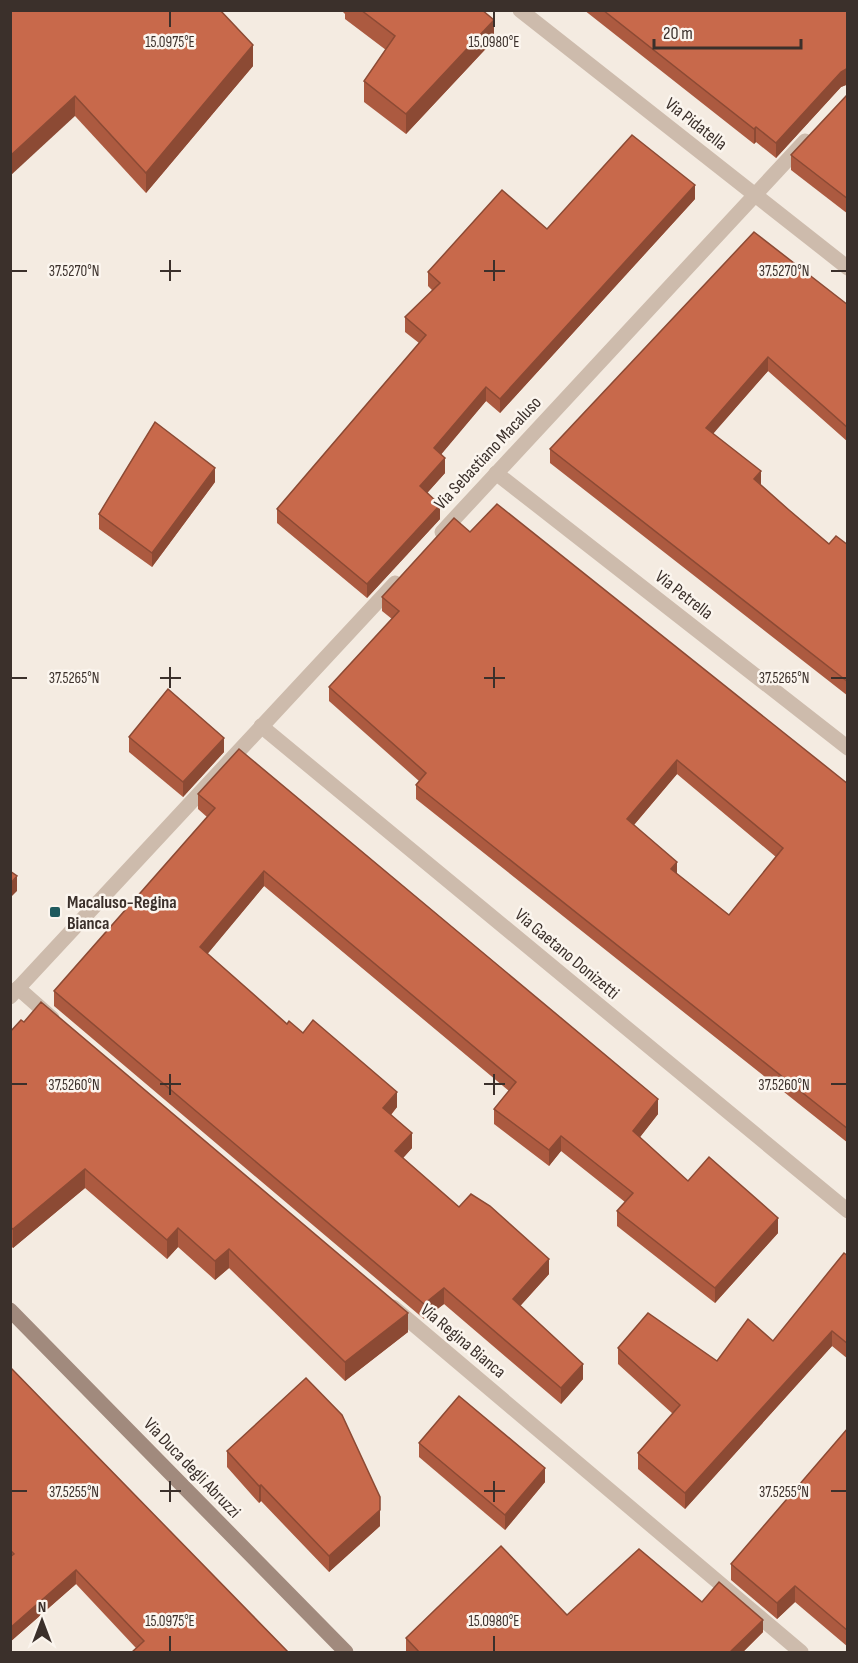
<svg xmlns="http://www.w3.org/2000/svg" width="858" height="1663" viewBox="0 0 858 1663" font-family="'Sofia Sans Condensed',sans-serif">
<rect width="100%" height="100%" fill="#f4ebe1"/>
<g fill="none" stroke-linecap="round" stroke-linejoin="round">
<!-- minor -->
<g stroke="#cdbbac" stroke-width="15">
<polyline points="496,473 848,748"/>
<polyline points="442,532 805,141"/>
<polyline points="261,726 848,1211"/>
<polyline points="18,988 52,1018"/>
<polyline points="10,997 395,583"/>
<polyline points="393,1307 801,1652"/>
</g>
<!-- tertiary -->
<polyline stroke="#cdbbac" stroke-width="15" points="520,10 848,268"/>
<!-- secondary -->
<polyline stroke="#a18a7d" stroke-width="15" points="10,1310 346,1652"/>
</g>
<!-- wall -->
<g fill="#ac5a40" fill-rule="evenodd">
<polygon points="10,10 253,66 146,193 75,116"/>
<polygon points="341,10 482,10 494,40 406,134 364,102 364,81 386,50 345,19 345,14"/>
<polygon points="584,10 848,10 848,85 846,85 841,87 776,158 756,142 754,144"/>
<polygon points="848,94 848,214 791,170 791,155"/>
<polygon points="695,199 500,413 486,401 441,454 445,473 427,493 440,519 367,598 277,523 277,509 419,343 405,332 405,317 433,291 428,286 428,272 547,229"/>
<polygon points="848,305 848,442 768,371 713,433 761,485 789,510 829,544 848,545 848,696 550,463 550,449"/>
<polygon points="215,482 152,567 99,529 99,514"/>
<path d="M470,532l378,252v359l-432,-344v-14l3,-4 -90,-80v-14l63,-68 -10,-8v-14zM677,774l99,83 -47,58 -52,-41 -43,-49z"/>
<polygon points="129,737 224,752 183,797 129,752"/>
<polygon points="198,794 658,1114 640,1137 688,1181 778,1233 715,1303 617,1226 617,1211 625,1202 561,1151 549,1166 494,1124 494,1109 509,1091 264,886 207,954 287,1024 303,1033 397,1107 391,1115 412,1148 403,1158 459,1207 549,1274 520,1306 583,1379 561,1404 444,1304 424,1319 54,1006 54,991 207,817 198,809"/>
<polygon points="10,1032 408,1332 345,1381 229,1268 215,1280 178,1247 167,1259 85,1188 13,1248 10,1245"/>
<polygon points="848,1256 848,1359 832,1346 685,1509 638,1469 638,1453 673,1414 618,1364 618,1348 717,1361 773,1341"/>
<polygon points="10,1367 289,1653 136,1648 76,1584 10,1642"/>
<polygon points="848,1428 848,1647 795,1602 777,1619 731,1580 731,1564"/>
<polygon points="419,1443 545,1482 505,1530 419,1457"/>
<polygon points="227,1451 380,1526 329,1572 261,1501 259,1503 227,1467"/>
<polygon points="702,1602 763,1632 742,1653 408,1653 406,1651 406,1638 567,1615"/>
</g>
<!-- shaded-wall -->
<g fill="#8c4a34">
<polygon points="494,20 494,40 406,134 406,114"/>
<polygon points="253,45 253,66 146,193 146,173"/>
<polygon points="846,69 846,85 841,87 776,158 776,143 841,72"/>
<polygon points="75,96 75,116 10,176 10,156"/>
<polygon points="756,127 756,142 754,144 754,129"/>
<polygon points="695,185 695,199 500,413 500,399"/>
<polygon points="768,357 768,371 706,442 706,428"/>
<polygon points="486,387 486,401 434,463 434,448"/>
<polygon points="445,458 445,473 420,501 420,486"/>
<polygon points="215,468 215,482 152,567 152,553"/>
<polygon points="761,471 761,485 754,479"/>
<polygon points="440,505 440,519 367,598 367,584"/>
<polygon points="224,738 224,752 183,797 183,782"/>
<polygon points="677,760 677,774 627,833 627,819"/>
<polygon points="677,862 677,876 671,869"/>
<polygon points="264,871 264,886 200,963 200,947"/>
<polygon points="17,876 17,891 10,898 10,884"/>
<polygon points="397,1092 397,1107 383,1124 383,1108"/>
<polygon points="658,1099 658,1114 633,1146 633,1131"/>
<polygon points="412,1133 412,1148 395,1167 395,1151"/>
<polygon points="561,1136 561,1151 549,1166 549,1150"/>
<polygon points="85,1169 85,1188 13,1248 13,1229"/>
<polygon points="778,1218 778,1233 715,1303 715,1288"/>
<polygon points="178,1228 178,1247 167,1259 167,1240"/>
<polygon points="229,1249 229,1268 215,1280 215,1261"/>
<polygon points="549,1259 549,1274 513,1314 513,1299"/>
<polygon points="444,1288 444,1304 424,1319 424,1304"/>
<polygon points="408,1313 408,1332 345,1381 345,1362"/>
<polygon points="832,1331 832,1346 685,1509 685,1493"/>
<polygon points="583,1364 583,1379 561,1404 561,1388"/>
<polygon points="545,1468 545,1482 505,1530 505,1515"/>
<polygon points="261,1485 261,1501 259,1503 259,1486"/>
<polygon points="380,1510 380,1526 329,1572 329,1556"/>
<polygon points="76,1570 76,1584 10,1642 10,1628"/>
<polygon points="795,1586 795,1602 777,1619 777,1603"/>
<polygon points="763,1620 763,1632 742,1653 729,1653"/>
</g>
<!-- building -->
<g fill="#c8694b" stroke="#8c4a34" stroke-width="1.5" fill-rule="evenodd">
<polygon points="10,10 220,10 253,45 146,173 75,96 10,156"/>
<polygon points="361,10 482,10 494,20 406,114 364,81 395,36"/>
<polygon points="603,10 848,10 848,70 846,69 841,72 776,143 756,127 754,129"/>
<polygon points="848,94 848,199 791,155"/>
<polygon points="632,135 695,185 500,399 486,387 434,448 445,458 420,486 440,505 367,584 277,509 426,335 405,317 440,283 428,272 502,190 547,229"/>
<polygon points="754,232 848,305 848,428 768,357 706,428 761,471 754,479 789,510 829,544 836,536 848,545 848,682 550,449"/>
<polygon points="155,422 215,468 152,553 99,514"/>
<path d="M497,504l351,280v345l-432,-344 10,-12 -97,-86 70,-76 -17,-14 72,-79 16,14zM677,760l106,88 -54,67 -58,-46 6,-7 -50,-43z"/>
<polygon points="168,689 224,738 183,782 129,737"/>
<polygon points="239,749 658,1099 633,1131 688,1181 709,1157 778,1218 715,1288 617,1211 633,1193 561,1136 549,1150 494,1109 516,1082 264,871 200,947 287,1024 289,1021 303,1033 313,1020 397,1092 383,1108 412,1133 395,1151 459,1207 471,1194 490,1206 549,1259 513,1299 583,1364 561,1388 444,1288 424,1304 54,991 215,808 198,794"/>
<polygon points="10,871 17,876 10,884"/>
<polygon points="41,1002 408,1313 345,1362 229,1249 215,1261 178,1228 167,1240 85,1169 13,1229 10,1227 10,1032 21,1020 24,1022"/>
<polygon points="844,1253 848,1256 848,1344 832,1331 685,1493 638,1453 680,1405 618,1348 648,1313 717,1361 748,1319 773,1341"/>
<polygon points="10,1367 289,1653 131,1653 144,1641 76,1570 10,1628 10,1557 14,1554 10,1550"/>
<polygon points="306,1378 342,1415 380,1497 380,1510 329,1556 261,1485 259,1486 227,1451"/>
<polygon points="459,1396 545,1468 505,1515 419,1443"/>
<polygon points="848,1428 848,1631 795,1586 777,1603 731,1564"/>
<polygon points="501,1546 567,1615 639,1549 702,1602 719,1582 763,1620 729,1653 420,1653 406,1638"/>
</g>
<!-- ticks -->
<path fill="none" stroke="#3b302b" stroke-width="2" d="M170,12v15M494,12v15M170,260v21M494,260v21M12,271h15M160,271h21M484,271h21M831,271h15M170,667v21M494,667v21M12,678h15M160,678h21M484,678h21M831,678h15M170,1074v21M494,1074v21M12,1084h15M160,1084h21M484,1084h21M831,1084h15M170,1481v21M494,1481v21M12,1491h15M160,1491h21M484,1491h21M831,1491h15M170,1636v15M494,1636v15"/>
<!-- markers -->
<rect fill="#1f5a5e" stroke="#fbf5ee" stroke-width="2" x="49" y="906" width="12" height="12" rx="3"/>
<g text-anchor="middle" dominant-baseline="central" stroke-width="5" stroke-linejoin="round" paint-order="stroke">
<!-- street labels -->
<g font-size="18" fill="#3b302b" stroke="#fbf5ee">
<text transform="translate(696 124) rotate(38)">Via Pidatella</text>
<text transform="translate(488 453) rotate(-47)">Via Sebastiano Macaluso</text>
<text transform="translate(684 595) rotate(38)">Via Petrella</text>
<text transform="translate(567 954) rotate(40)">Via Gaetano Donizetti</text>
<text transform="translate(463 1341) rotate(40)">Via Regina Bianca</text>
<text transform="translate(192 1468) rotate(46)">Via Duca degli Abruzzi</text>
</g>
<!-- poi labels -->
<g font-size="18" font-weight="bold" fill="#3b302b" stroke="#fbf5ee" text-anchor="start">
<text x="67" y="902">Macaluso-Regina<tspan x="67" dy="21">Bianca</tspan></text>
</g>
</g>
<g font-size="15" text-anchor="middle" fill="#3b302b" stroke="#fbf5ee" stroke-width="5" stroke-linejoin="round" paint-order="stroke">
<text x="170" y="47">15.0975°E</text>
<text x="494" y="47">15.0980°E</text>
<text x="74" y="276">37.5270°N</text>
<text x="784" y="276">37.5270°N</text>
<text x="74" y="683">37.5265°N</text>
<text x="784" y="683">37.5265°N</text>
<text x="74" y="1090">37.5260°N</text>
<text x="784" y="1090">37.5260°N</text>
<text x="74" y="1497">37.5255°N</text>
<text x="784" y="1497">37.5255°N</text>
<text x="170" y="1626">15.0975°E</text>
<text x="494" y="1626">15.0980°E</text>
</g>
<!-- border -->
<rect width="858" height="1663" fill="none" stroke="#3b302b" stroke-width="24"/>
<!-- north arrow -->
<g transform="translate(42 1621)" stroke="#fbf5ee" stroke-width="4.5" paint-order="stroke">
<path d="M0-4.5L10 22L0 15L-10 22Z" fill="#3b302b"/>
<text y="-9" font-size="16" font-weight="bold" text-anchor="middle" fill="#3b302b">N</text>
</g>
<!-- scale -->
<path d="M654 39v9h147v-9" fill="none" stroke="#3b302b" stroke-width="3"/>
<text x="663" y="39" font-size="18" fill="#3b302b" stroke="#fbf5ee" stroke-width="4.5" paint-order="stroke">20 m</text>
</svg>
